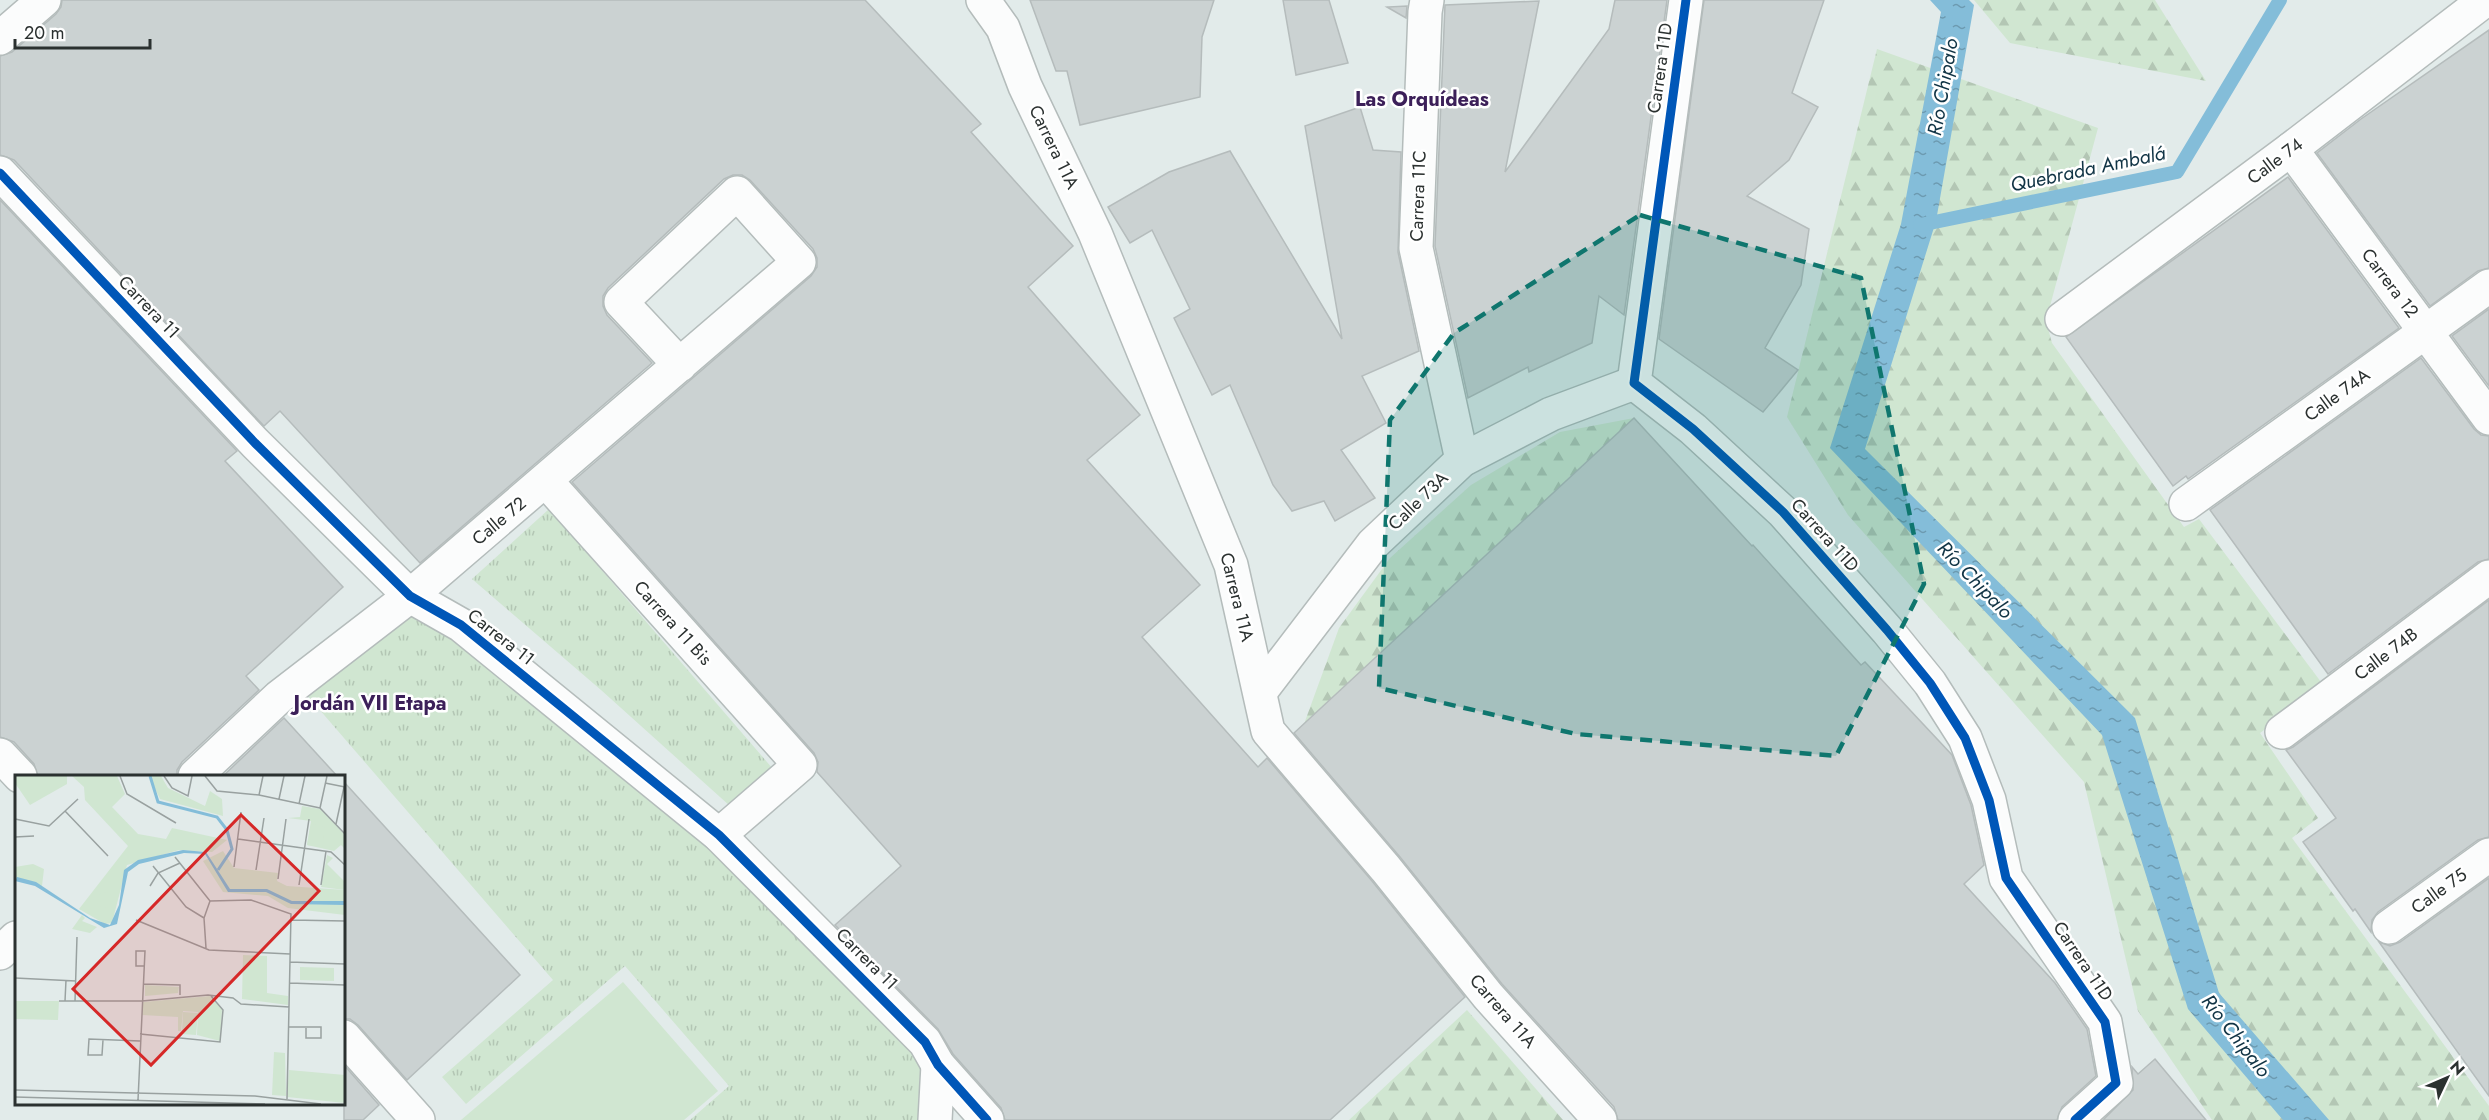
<svg xmlns="http://www.w3.org/2000/svg" width="2489" height="1120" viewBox="0 0 2489 1120" font-family="Jost,sans-serif">
<defs>
<pattern id="grass-tufts" width="24" height="20" patternUnits="userSpaceOnUse" patternTransform="scale(1.5)"><rect width="24" height="20" fill="#d0e6d1"/><path d="M3 7l-1-3M5 7V3M7 7l1-3M15 17l-1-3M17 17v-4M19 17l1-3" fill="none" stroke="#b3c6b4"/></pattern>
<pattern id="forest-firs" width="22" height="20" patternUnits="userSpaceOnUse" patternTransform="scale(1.5)"><rect width="22" height="20" fill="#d0e6d1"/><path d="M5 1l3.5 6h-7zM16 11l3.5 6h-7z" fill="#b3c6b4"/></pattern>
<pattern id="water-ripples" width="26" height="14" patternUnits="userSpaceOnUse" patternTransform="scale(1.5)"><rect width="26" height="14" fill="#84bdd9"/><path d="M2 4q2-2 4 0t4 0M15 11q2-2 4 0t4 0" fill="none" stroke="#6c9ab0"/></pattern>
</defs>
<rect width="100%" height="100%" fill="#e2ebea"/>
<!-- grass -->
<g fill="url(#grass-tufts)">
<polygon points="549,509 773,769 730,806 601,690 472,579"/>
<polygon points="405,610 437,619 707,844 931,1067 928,1120 690,1120 729,1086 625,966 466,1104 442,1077 553,980 306,694"/>
</g>
<!-- forest -->
<g fill="url(#forest-firs)">
<polygon points="1974,0 2155,0 2206,81 2010,43"/>
<polygon points="1877,49 2098,128 2046,321 2052,343 2184,527 2199,519 2324,686 2260,733 2318,818 2292,838 2489,1106 2489,1120 2212,1120 2138,1011 2084,782 1848,515 1787,417"/>
<polygon points="1634,418 1304,724 1339,628 1390,558 1471,485 1560,432"/>
<polygon points="1467,1010 1563,1120 1349,1120"/>
</g>
<!-- pitch -->
<polygon fill="#d0e6d1" points="623,982 718,1091 684,1120 461,1120"/>
<!-- water -->
<polygon fill="url(#water-ripples)" points="1930,0 1969,0 1974,5 1936,221 1865,449 2135,718 2219,993 2329,1120 2283,1120 2188,1009 2102,735 1830,448 1901,224 1941,12"/>
<g fill="none" stroke-linecap="round" stroke-linejoin="round">
<!-- stream -->
<polyline stroke="#84bdd9" stroke-width="14" points="1920,225 2177,172 2280,0"/>
</g>
<!-- building -->
<g fill="#cbd2d2" stroke="#b5bcbc" stroke-width="1.5">
<polygon points="62,0 865,0 981,124 971,132 1073,246 1028,287 1140,415 1087,460 1200,585 1142,637 1258,767 1267,758 1372,881 1465,997 1330,1120 1005,1120 1001,1108 953,1054 938,1029 835,925 901,866 817,772 818,762 814,753 572,482 811,276 817,267 817,258 813,249 750,180 742,175 733,175 724,179 608,288 603,296 603,306 607,315 652,363 420,563 280,411 264,426 14,160 0,155 0,56 12,52 56,14 61,7"/>
<polygon points="1030,0 1214,0 1202,37 1200,97 1080,125 1067,71 1056,71"/>
<polygon points="1283,0 1329,0 1348,63 1296,75"/>
<polygon points="1615,0 1667,0 1624,315 1599,296 1592,343 1529,372 1528,367 1468,398 1435,246 1445,5 1539,1 1505,172 1609,29"/>
<polygon points="1704,0 1824,0 1792,93 1818,107 1789,160 1747,196 1809,229 1801,285 1765,348 1798,370 1763,412 1659,339"/>
<polygon points="1407,6 1406,18 1387,7"/>
<polygon points="2489,30 2489,268 2478,271 2430,306 2317,153 2361,119"/>
<polygon points="1360,107 1373,150 1401,152 1398,252 1419,351 1362,376 1386,423 1341,450 1375,498 1335,521 1324,501 1292,511 1273,485 1230,385 1212,395 1174,318 1190,309 1152,230 1130,243 1108,207 1169,172 1230,151 1342,339 1305,126"/>
<polygon points="2288,177 2399,328 2188,479 2186,476 2173,486 2066,337"/>
<polygon points="0,200 237,451 225,461 343,587 246,676 259,690 182,762 177,770 177,777 38,777 34,764 14,742 0,737"/>
<polygon points="2489,309 2489,386 2452,336"/>
<polygon points="2421,358 2474,429 2481,435 2489,436 2489,559 2478,562 2328,674 2210,510"/>
<polygon points="1634,418 1752,546 1753,545 1861,665 1865,662 1952,755 1971,805 1984,865 1964,884 2055,983 2087,1029 2096,1076 2062,1107 2057,1120 1618,1120 1614,1107 1502,984 1400,857 1294,733"/>
<polygon points="2489,600 2489,837 2478,840 2378,912 2372,920 2371,932 2355,909 2353,911 2303,842 2336,818 2286,750 2293,747"/>
<polygon points="284,718 338,777 222,777"/>
<polygon points="344,782 520,975 407,1080 358,1025 350,1019 344,1019"/>
<polygon points="2489,878 2489,1096 2379,942 2390,946 2400,942"/>
<polygon points="2155,1059 2206,1120 2103,1120 2133,1090 2132,1067 2138,1074"/>
<polygon points="344,1065 379,1105 363,1120 344,1120"/>
</g>
<g fill="none" stroke-linecap="round" stroke-linejoin="round">
<defs>
<g id="minor">
<polyline points="983,0 1003,28 1025,86 1095,233 1231,565 1268,731 1386,869 1488,996 1600,1120"/>
<polyline points="1427,0 1425,12 1416,248 1462,460"/>
<polyline points="1686,0 1634,383 1693,429 1783,512 1887,630 1930,683 1965,738 1989,800 2006,878 2105,1022 2116,1083 2075,1120"/>
<polyline points="0,38 44,0"/>
<polyline points="2291,149 2489,418"/>
<polyline points="0,173 255,443 410,596 461,625 719,835 925,1042 938,1065 987,1120"/>
<polyline points="2062,319 2291,149 2485,0"/>
<polyline points="546,481 800,765 719,835"/>
<polyline points="2186,504 2489,286"/>
<polyline points="1260,692 1373,544 1462,460 1551,414 1634,383"/>
<polyline points="2282,732 2489,577"/>
<polyline points="0,755 20,776"/>
<polyline points="195,776 279,697 410,596 799,262 737,193 621,302 680,365"/>
<polyline points="2389,927 2489,855"/>
<polyline points="0,953 16,938"/>
<polyline points="344,1037 418,1120"/>
<polyline points="935,1120 938,1065"/>
</g>
</defs>
<!-- minor casing -->
<use href="#minor" stroke="#b4bcbb" stroke-width="36"/>
<!-- minor -->
<use href="#minor" stroke="#fbfcfc" stroke-width="33"/>
<defs>
<g id="cycleway">
<polyline points="1686,0 1634,383 1693,429 1783,512 1887,630 1930,683 1965,738 1989,800 2006,878 2105,1022 2116,1083 2075,1120"/>
<polyline points="0,173 255,443 410,596 461,625 719,835 925,1042 938,1065 987,1120"/>
</g>
</defs>
<!-- cycleway casing -->
<use href="#cycleway" stroke="#fff" stroke-width="13"/>
<!-- cycleway -->
<use href="#cycleway" stroke="#0057b8" stroke-width="9"/>
</g>
<!-- marked area -->
<path fill="#0f766e" fill-opacity="0.2" stroke="#0f766e" stroke-width="4.5" stroke-dasharray="12 8" stroke-linejoin="round" d="M1640,215l221,63 63,306 -88,172 -260,-22 -197,-46 11,-268 64,-87z"/>
<g text-anchor="middle" dominant-baseline="central" stroke-width="5" stroke-linejoin="round" paint-order="stroke">
<!-- street labels -->
<g font-size="18" fill="#2b3130" stroke="#fff">
<text transform="translate(1660 68) rotate(-82)">Carrera 11D</text>
<text transform="translate(1054 147) rotate(64)">Carrera 11A</text>
<text transform="translate(2275 161) rotate(-37)">Calle 74</text>
<text transform="translate(1418 196) rotate(-88)">Carrera 11C</text>
<text transform="translate(2390 283) rotate(53)">Carrera 12</text>
<text transform="translate(149 307) rotate(46)">Carrera 11</text>
<text transform="translate(2337 395) rotate(-36)">Calle 74A</text>
<text transform="translate(1418 501) rotate(-44)">Calle 73A</text>
<text transform="translate(499 521) rotate(-40)">Calle 72</text>
<text transform="translate(1825 535) rotate(48)">Carrera 11D</text>
<text transform="translate(1237 597) rotate(76)">Carrera 11A</text>
<text transform="translate(673 623) rotate(48)">Carrera 11 Bis</text>
<text transform="translate(501 637) rotate(38)">Carrera 11</text>
<text transform="translate(2386 654) rotate(-37)">Calle 74B</text>
<text transform="translate(2439 891) rotate(-36)">Calle 75</text>
<text transform="translate(867 959) rotate(45)">Carrera 11</text>
<text transform="translate(2083 961) rotate(56)">Carrera 11D</text>
<text transform="translate(1503 1011) rotate(49)">Carrera 11A</text>
</g>
<!-- water labels -->
<g font-size="20" font-style="italic" fill="#113445" stroke="#fff">
<text transform="translate(1943 87) rotate(-80)">Río Chipalo</text>
<text transform="translate(2088 169) rotate(-12)">Quebrada Ambalá</text>
<text transform="translate(1975 580) rotate(46)">Río Chipalo</text>
<text transform="translate(2236 1036) rotate(52)">Río Chipalo</text>
</g>
<!-- neighbourhood labels -->
<g font-size="20" font-weight="bold" fill="#3c2059" stroke="#fff">
<text x="1422" y="99">Las Orquídeas</text>
<text x="370" y="703">Jordán VII Etapa</text>
</g>
</g>
<!-- overview -->
<g transform="translate(15 775)">
<rect width="330" height="330" fill="#e2ebea"/>
<path d="M312,80l6,3 -6,6 18,18v8l-24,-3zM130,210l34,2 -1,6 -33,3zM195,221l12,14 -2,31 -23,-6 1,-23 -15,-1 -2,20h-3v-14l-36,-2 1,-13zM0,226h44l-1,19 -43,-1z" fill="#d0e6d1"/>
<path d="M0,1h52v8l-37,21 -15,-22zM57,1h45l8,18 -13,13 26,27 28,5 6,-11 55,12 -15,12 -33,-2 -52,15 -15,58 -7,1 -26,-15 49,-63 -43,-46 -1,-13zM134,1h12l7,12 37,18 5,-15 12,8 1,17 -63,-17zM287,31l18,3 25,26v14l-4,-4 -7,6 -27,-6 4,-24 -23,-3 12,-1zM208,76l11,17 44,5 -1,8 10,5 58,4v25l-57,-7 -20,-12 -45,-4 -20,-31zM18,89l11,5 -2,17 -27,-8v-11zM67,140l3,3 -3,3 15,6 -7,6 -18,-4zM228,180l24,1v37l21,3v9l-46,-6zM259,277l11,1 1,43 -14,-1zM274,295l56,5v28l-58,-6z" fill="#d0e6d1"/>
<path d="M296,49l14,3 -3,20 -15,-2zM82 125a8 8 0 1 1 16 0a8 8 0 1 1-16 0ZM285,192l34,1v13l-34,-1zM168,237l15,1 -2,22 -14,-1z" fill="#d0e6d1"/>
<path d="M168,75l23,2 24,37h37l25,12h53v4l-54,-1 -25,-12h-38l-23,-38 -21,-1 -45,11 -11,8 -11,52 -13,4 -69,-42 -20,-5 2,-4 19,5 54,36 20,7 9,-20 5,-35 14,-10z" fill="#84bdd9"/>
<path fill="none" stroke="#84bdd9" stroke-width="3" d="M135,1l8,26 59,15 10,13 5,19 -14,21"/>
<path fill="none" stroke="#99a1a0" stroke-width="1.5" d="M105,1l7,18 49,29M149,1l8,12 16,8 4,-20M190,1l12,15 42,4 61,13M310,8l20,4M244,20l4,-19M264,24l5,-23M284,29l6,-28M305,33l25,26M305,33l7,-32M50,36l43,45M0,44l34,7 29,-27M321,49l8,-37M0,62l19,-1M223,64l93,13 14,13M160,82l35,44 41,-1 40,14 -4,185M138,91l33,41 18,11M219,92l7,-55M241,95l8,-52M263,104l8,-60M284,110l10,-66M306,110l5,-34M135,111l8,-13 22,-10M121,145l73,30 81,4M276,145l54,1M191,173l-2,-30 6,-17M275,187l55,2M0,203l61,3M275,208l55,2M128,209l37,1v10M44,226h83l66,-6 25,3 8,6 48,3M50,226l1,-21M60,226l2,-64M274,252h32v11h-15v-10M125,259l80,8 3,-32 -12,-14M88,265l-1,15h-14l1,-16 51,2M0,315l240,6 66,8M0,322l250,7M123,325l7,-149h-9v15h8"/>
<path fill="#d62828" fill-opacity="0.15" stroke="#d62828" stroke-width="3" d="M226,40l78,76 -168,174 -78,-76z"/>
<rect width="330" height="330" fill="none" stroke="#2b3130" stroke-width="3"/>
</g>
<!-- north arrow -->
<g transform="translate(2447 1078) rotate(46)" stroke="#ffffff" stroke-width="4.5" paint-order="stroke">
<path d="M0-4.5L10 22L0 15L-10 22Z" fill="#2b3130"/>
<text y="-9" font-size="16" font-weight="bold" text-anchor="middle" fill="#2b3130">N</text>
</g>
<!-- scale -->
<path d="M15 39v9h135v-9" fill="none" stroke="#2b3130" stroke-width="3"/>
<text x="24" y="39" font-size="18" fill="#2b3130" stroke="#ffffff" stroke-width="4.5" paint-order="stroke">20 m</text>
</svg>
